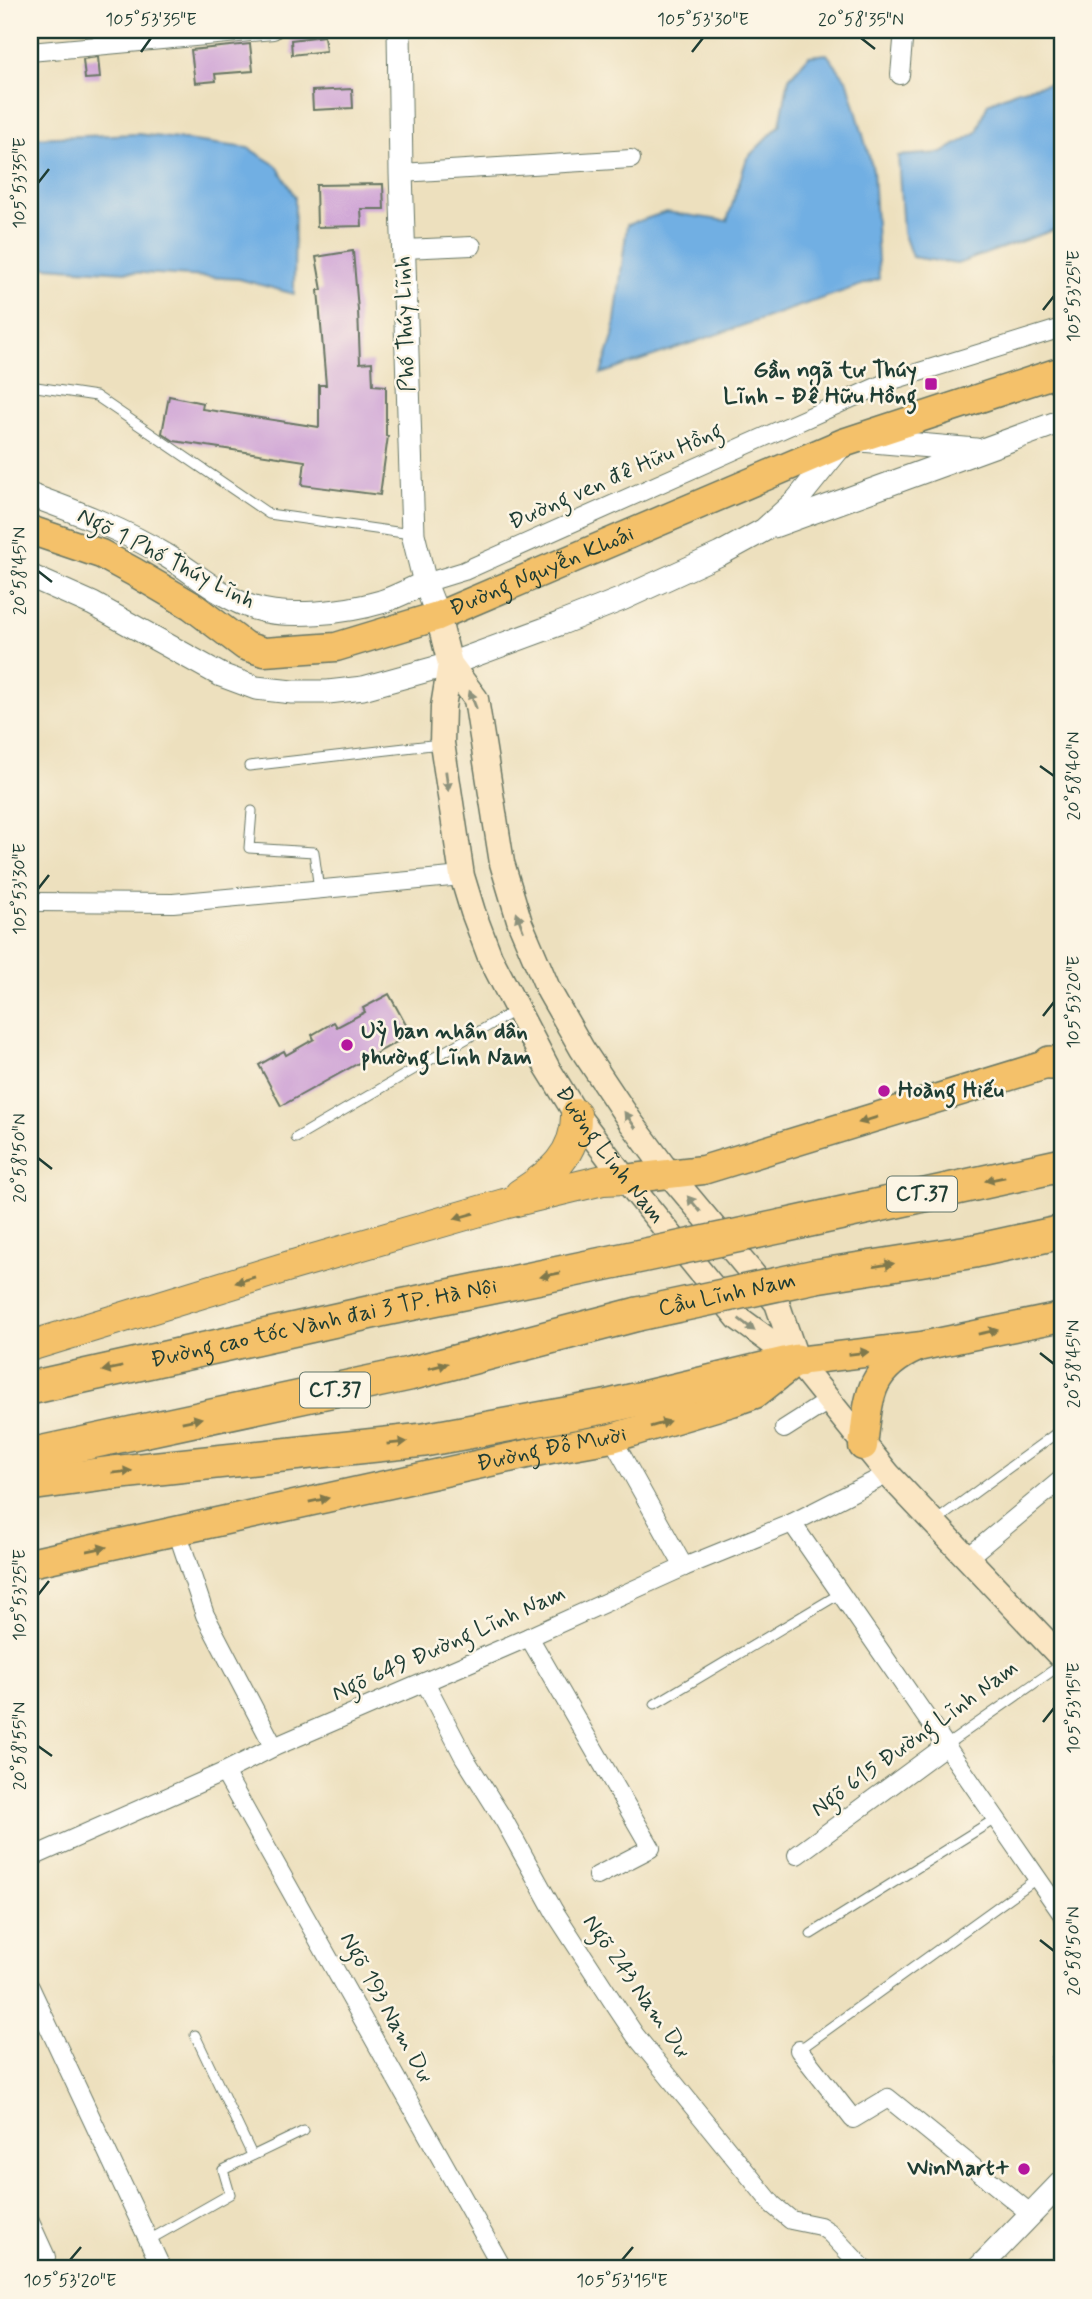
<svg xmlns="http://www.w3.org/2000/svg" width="1092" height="2299" viewBox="0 0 1092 2299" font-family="Mynerve,sans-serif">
<rect width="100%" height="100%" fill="#fcf5e5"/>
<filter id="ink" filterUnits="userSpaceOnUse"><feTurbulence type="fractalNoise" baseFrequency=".0143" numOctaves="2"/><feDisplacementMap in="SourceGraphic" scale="14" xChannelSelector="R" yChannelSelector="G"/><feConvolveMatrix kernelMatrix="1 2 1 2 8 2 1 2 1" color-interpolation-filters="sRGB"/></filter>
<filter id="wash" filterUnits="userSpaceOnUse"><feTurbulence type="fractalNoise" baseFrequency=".00686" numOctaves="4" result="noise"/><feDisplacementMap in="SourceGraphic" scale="28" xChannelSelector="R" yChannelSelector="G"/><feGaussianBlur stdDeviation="1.57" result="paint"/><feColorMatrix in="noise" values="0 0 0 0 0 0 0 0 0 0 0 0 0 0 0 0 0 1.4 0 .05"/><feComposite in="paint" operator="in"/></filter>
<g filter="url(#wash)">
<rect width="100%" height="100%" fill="#ede0be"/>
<!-- water -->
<g fill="#71afe3" stroke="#48768c" stroke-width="2">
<polygon points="827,54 848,82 873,170 879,279 601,374 613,337 627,225 666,212 727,221 747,158 780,125 789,78 809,56"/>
<polygon points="1062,81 1062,227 957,264 912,257 903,232 898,156 942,153 977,132 988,103 1018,90"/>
<polygon points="138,134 248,148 277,166 295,197 294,294 239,279 30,266 30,138"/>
</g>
<g id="blocks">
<!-- building -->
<g fill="#cda1d5">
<polygon points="324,36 326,51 292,55 291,40"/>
<polygon points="250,44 253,71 215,74 216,81 195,83 191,50"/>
<polygon points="98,57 100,78 85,79 83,59"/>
<polygon points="352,89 353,108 313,110 312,91"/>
<polygon points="383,184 384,209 361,209 362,226 317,227 316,185"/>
<polygon points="353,251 358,310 360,363 372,362 373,385 386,386 386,436 388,436 380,495 302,485 305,461 174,441 162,433 169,396 203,403 202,409 319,427 319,385 326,385 318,290 322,290 316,257"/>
<polygon points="389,994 411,1034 281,1106 259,1065 284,1051 286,1055 314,1039 312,1035 334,1022 337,1027 365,1012 363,1008"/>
</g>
</g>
</g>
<g filter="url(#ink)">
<use href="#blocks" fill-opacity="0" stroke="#677664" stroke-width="2"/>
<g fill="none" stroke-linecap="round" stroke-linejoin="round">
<defs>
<g id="service">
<polyline points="30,386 96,396 269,514 411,534"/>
<polyline points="249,766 440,744"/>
<polyline points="252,811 249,848 314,852 319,890"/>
<polyline points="296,1138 514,1011"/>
<polyline points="936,1521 1062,1429"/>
<polyline points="655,1704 841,1593"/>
<polyline points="30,1705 32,1705"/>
<polyline points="945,1746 1062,1664"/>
<polyline points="811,1934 995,1819"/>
<polyline points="195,2035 252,2155"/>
<polyline points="799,2050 1036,1879"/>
<polyline points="149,2240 230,2194 223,2170 304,2131"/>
</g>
<g id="minor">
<polyline points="30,52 273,30"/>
<polyline points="900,75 904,30"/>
<polyline points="401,173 631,159"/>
<polyline points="404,249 472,246"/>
<polyline points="425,583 464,571 890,381 1062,328"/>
<polyline points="35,902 173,903 462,876"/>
<polyline points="784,1429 828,1401"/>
<polyline points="612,1438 684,1567"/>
<polyline points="792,1523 1062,1914"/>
<polyline points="177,1531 205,1615 274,1747"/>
<polyline points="967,1558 1062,1479"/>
<polyline points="529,1637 651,1848 597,1876"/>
<polyline points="425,1682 464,1757 505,1822 554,1911 613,2002 635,2035 773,2205 791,2220 820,2226 829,2232 864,2269"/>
<polyline points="224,1772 503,2269"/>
<polyline points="797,1855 945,1746"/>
<polyline points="30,1858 224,1772 274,1747 529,1637 684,1567 792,1523 888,1474"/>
<polyline points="30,1987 162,2269"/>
<polyline points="799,2050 853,2119 888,2098 1031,2214"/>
<polyline points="1060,2061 1062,2063"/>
<polyline points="30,2222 46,2257 30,2262"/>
</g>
<g id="tertiary">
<polyline points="399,30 401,173 413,534 425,583 438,616"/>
<polyline points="861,440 976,450"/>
<path d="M30,495c47,17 94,35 137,61 28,17 55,42 87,52 34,11 93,4 127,-6 15,-5 30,-13 44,-19"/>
<polyline points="774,526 1062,421"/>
<polyline points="30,576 93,604 221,675 256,688 292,692 328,692 363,688 450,664 559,624 622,599 720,554 764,530 797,500 843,443"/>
<polyline points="978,2269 1062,2182"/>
</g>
<g id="secondary">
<polyline points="438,616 450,664 476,699 502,863 520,923 549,991 582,1049 630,1121 670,1175 777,1303 797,1361"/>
<path id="s1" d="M450,664l-7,43 -1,36 20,133 11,36 17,45 57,110 29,47 49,65 113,139 59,43 91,113 174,184"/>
</g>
<g id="primary">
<path id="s2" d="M30,530l71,24 33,18 58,34 53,40 19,6 72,-5 102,-31 405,-173 219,-72"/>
<polyline points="625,1179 703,1170 1062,1060"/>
<path d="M863,1446c6,-47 4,-76 53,-98"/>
<path id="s3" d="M30,1563l515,-113 67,-12 120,-36 23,-8 42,-33 125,-15 140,-29"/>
</g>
<g id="trunk">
<path d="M520,1194c30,-19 57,-40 56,-80"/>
<polyline points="30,1346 293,1265 504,1204 603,1180 625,1179"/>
</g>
<g id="motorway">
<polyline points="1050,1063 1062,1063"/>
<polyline points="783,1226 1062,1165"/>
<polyline points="816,1276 975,1251 1062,1232"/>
<path id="s4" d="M30,1388l351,-78 236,-49"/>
<polyline points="30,1455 409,1374 638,1314"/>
<polyline points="30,1484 112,1473 424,1440 605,1407 797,1361"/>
</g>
</defs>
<!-- service casing -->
<use href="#service" stroke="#677664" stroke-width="11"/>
<!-- minor casing -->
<use href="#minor" stroke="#677664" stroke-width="20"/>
<!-- tertiary casing -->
<use href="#tertiary" stroke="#677664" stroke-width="25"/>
<!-- secondary casing -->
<use href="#secondary" stroke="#677664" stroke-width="27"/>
<!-- primary casing -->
<use href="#primary" stroke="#677664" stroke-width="31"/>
<!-- trunk casing -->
<use href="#trunk" stroke="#677664" stroke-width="32"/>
<!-- motorway casing -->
<use href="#motorway" stroke="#677664" stroke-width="36"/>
<!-- service -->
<use href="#service" stroke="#fff" stroke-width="9"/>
<!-- minor -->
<use href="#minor" stroke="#fff" stroke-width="18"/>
<!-- tertiary -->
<use href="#tertiary" stroke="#fff" stroke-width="23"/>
<!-- secondary -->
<use href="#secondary" stroke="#fbe6c3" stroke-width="24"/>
<!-- primary -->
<use href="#primary" stroke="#f4c16a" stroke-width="28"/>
<!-- trunk -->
<use href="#trunk" stroke="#f4c16a" stroke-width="30"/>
<!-- motorway -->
<use href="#motorway" stroke="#f4c16a" stroke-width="33"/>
<defs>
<g id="motorway-bridge">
<polyline points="617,1261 783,1226"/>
<path id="s5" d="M638,1314l178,-38"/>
</g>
</defs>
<!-- motorway-bridge casing -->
<use href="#motorway-bridge" stroke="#677664" stroke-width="36" stroke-linecap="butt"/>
<!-- motorway-bridge -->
<use href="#motorway-bridge" stroke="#f4c16a" stroke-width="33"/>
</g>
<!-- one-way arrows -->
<defs><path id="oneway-solid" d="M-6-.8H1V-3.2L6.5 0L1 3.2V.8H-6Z" transform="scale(1.75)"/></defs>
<g fill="#8d927c">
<use href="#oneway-solid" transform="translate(473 700) rotate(-111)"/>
<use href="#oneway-solid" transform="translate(447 781) rotate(83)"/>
<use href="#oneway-solid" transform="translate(520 922) rotate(-110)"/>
<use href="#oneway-solid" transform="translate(630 1120) rotate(-125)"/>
<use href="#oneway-solid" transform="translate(694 1204) rotate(-130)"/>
<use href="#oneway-solid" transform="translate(747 1325) rotate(37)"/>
</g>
<g fill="#7f784c">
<use href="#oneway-solid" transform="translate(868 1120) rotate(163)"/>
<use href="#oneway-solid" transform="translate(995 1179) rotate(168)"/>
<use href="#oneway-solid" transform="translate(464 1216) rotate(164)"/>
<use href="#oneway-solid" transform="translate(884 1265) rotate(-9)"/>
<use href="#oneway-solid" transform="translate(550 1275) rotate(168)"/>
<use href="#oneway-solid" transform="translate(245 1280) rotate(163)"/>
<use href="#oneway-solid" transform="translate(988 1332) rotate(-12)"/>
<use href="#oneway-solid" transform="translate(859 1353) rotate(-7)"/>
<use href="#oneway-solid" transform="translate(438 1366) rotate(-15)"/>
<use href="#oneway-solid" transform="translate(112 1369) rotate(168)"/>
<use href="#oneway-solid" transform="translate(192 1420) rotate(-12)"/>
<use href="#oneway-solid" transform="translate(660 1424) rotate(-16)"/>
<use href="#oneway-solid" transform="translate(397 1443) rotate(-6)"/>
<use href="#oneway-solid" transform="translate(122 1472) rotate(-6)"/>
<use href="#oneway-solid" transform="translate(319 1500) rotate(-12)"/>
<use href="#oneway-solid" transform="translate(97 1549) rotate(-12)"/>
</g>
</g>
<!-- ticks -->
<path fill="none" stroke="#1f3d34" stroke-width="2.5" d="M861,38l14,11M141,52l10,-14M692,52l11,-14M38,183l11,-14M1043,310l11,-14M38,571l14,11M1040,766l14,10M38,889l11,-14M1043,1016l11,-14M38,1158l14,11M1040,1353l14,11M38,1595l11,-14M1043,1722l11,-14M38,1746l14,10M1040,1940l14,11M70,2260l11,-13M622,2260l11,-13"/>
<!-- markers -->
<g fill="#b5179e" stroke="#fcf5e5" stroke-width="2.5">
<rect x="924" y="377" width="14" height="14" rx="3.5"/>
<circle cx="347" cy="1045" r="7"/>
<circle cx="884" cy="1091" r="7"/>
<circle cx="1024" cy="2169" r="7"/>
</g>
<g text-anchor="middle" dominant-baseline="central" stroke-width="5" stroke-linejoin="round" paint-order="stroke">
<!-- shield labels -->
<g fill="#fcf5e5" stroke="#617469" stroke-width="2">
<rect x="887" y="1176.5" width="70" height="35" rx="5"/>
<rect x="300" y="1372.5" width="70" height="35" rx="5"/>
</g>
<g font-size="21" font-weight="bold" fill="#1f3d34">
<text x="922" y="1194">CT.37</text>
<text x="335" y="1390">CT.37</text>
</g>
<!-- street labels -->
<g font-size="23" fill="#1f3d34" stroke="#fcf5e5">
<text transform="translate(406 324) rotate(-92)">Phố Thúy Lĩnh</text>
<text transform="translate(616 477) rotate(-24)">Đường ven đê Hữu Hồng</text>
<text transform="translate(166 559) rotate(27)">Ngõ 1 Phố Thúy Lĩnh</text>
<text stroke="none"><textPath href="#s2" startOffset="558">Đường Nguyễn Khoái</textPath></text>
<text stroke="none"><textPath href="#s1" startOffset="532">Đường Lĩnh Nam</textPath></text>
<text stroke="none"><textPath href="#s5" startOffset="91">Cầu Lĩnh Nam</textPath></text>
<text stroke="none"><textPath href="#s4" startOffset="301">Đường cao tốc Vành đai 3 TP. Hà Nội</textPath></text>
<text stroke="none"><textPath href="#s3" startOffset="534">Đường Đỗ Mười</textPath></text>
<text transform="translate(449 1644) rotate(-24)">Ngõ 649 Đường Lĩnh Nam</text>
<text transform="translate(915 1739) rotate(-36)">Ngõ 615 Đường Lĩnh Nam</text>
<text transform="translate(636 1987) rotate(55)">Ngõ 243 Nam Dư</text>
<text transform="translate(386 2008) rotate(61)">Ngõ 193 Nam Dư</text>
</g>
<!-- poi labels -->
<g font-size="23" font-weight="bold" fill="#1f3d34" stroke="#fcf5e5" text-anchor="end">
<text x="917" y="371">Gần ngã tư Thúy<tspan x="917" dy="26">Lĩnh - Đê Hữu Hồng</tspan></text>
<text x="361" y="1032" text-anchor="start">Uỷ ban nhân dân<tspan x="361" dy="26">phường Lĩnh Nam</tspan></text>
<text x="898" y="1091" text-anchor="start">Hoàng Hiếu</text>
<text x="1010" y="2169">WinMart+</text>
</g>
</g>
<!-- margin -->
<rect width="1092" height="2299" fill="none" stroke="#fcf5e5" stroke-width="77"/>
<rect x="38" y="38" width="1016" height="2222" fill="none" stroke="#1f3d34" stroke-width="2.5"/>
<g font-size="18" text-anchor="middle" fill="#1f3d34">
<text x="151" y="25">105°53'35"E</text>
<text x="703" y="25">105°53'30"E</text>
<text x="861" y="25">20°58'35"N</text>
<text transform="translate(19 183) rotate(-90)" y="6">105°53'35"E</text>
<text transform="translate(1073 296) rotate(-90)" y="6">105°53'25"E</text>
<text transform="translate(19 571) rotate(-90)" y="6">20°58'45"N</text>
<text transform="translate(1073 776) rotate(-90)" y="6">20°58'40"N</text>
<text transform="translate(19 889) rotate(-90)" y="6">105°53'30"E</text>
<text transform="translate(1073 1002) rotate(-90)" y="6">105°53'20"E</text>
<text transform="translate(19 1158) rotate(-90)" y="6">20°58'50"N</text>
<text transform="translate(1073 1364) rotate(-90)" y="6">20°58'45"N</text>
<text transform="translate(19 1595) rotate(-90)" y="6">105°53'25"E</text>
<text transform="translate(1073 1708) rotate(-90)" y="6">105°53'15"E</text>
<text transform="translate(19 1746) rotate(-90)" y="6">20°58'55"N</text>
<text transform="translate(1073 1951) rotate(-90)" y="6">20°58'50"N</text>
<text x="70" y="2286">105°53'20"E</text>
<text x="622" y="2286">105°53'15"E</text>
</g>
</svg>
